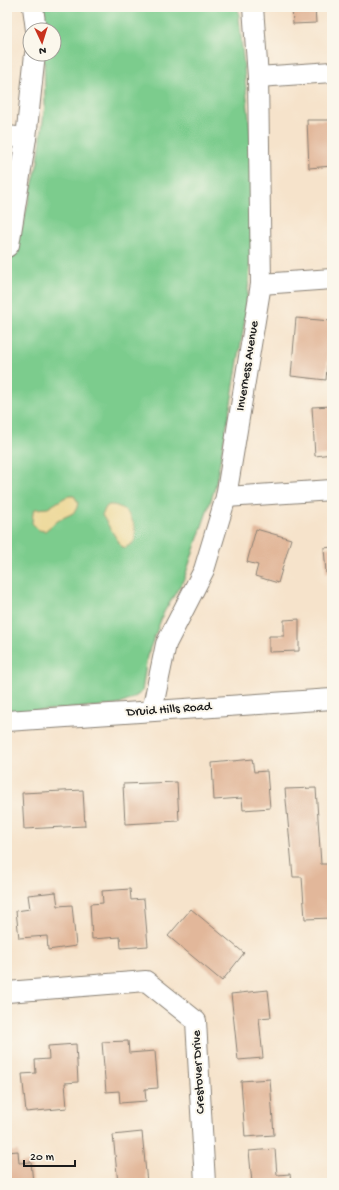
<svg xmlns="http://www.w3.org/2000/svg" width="339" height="1190" viewBox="0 0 339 1190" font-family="'Gochi Hand',sans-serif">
<rect width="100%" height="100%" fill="#fbf7ec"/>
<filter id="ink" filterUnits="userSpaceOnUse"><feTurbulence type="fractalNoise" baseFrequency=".025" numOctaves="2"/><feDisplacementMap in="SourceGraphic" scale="8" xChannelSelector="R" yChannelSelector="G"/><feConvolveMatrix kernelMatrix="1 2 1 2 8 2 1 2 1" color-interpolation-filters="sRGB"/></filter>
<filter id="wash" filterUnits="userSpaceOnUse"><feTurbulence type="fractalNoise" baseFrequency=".012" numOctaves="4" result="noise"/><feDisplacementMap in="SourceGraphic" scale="16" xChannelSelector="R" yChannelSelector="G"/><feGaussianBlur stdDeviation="0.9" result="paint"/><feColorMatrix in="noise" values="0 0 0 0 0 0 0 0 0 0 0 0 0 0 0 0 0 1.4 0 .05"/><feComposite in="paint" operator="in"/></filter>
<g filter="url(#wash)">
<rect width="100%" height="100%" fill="#f6e3cb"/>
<!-- green -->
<polygon fill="#7ccc8d" stroke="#4c7454" points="40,7 238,7 253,159 252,250 245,319 231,403 215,488 184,579 164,612 147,656 142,692 130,700 117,705 7,713 7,268 23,224 38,162 45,105 44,54 54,54 54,30 43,30"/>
<!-- sand -->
<g fill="#eeda9e" stroke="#857b5d">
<path d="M69,496h5l4,6c-1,13 -9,12 -17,17 -6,3 -11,8 -16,12l-6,-1 -7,-7 1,-10 2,-4 13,-1 16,-10z"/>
<path d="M109,505c18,-1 30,20 25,37l-9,6 -4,-2 -19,-31 4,-8z"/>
</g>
<g id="blocks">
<!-- building -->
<g fill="#e2b79a">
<polygon points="292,7 315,7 316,23 293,24"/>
<polygon points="307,120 332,120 332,166 309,168"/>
<polygon points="296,318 331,321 326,380 291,376"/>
<polygon points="332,406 332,454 315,456 312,407"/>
<polygon points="256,529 291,539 278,583 255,576 258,565 247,562"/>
<polygon points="332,547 332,572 326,573 324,548"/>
<polygon points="299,619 299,651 269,652 269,636 284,636 284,620"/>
<polygon points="252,759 254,772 267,771 270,808 243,810 242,798 214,800 212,763"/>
<polygon points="177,782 179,821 125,824 123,784"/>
<polygon points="316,788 321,864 332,864 332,918 305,919 302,877 293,877 285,789"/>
<polygon points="83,790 85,826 24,829 22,793"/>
<polygon points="130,889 131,900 144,899 148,946 121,948 120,937 92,939 90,904 103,903 102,891"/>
<polygon points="56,892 58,906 72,905 76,946 48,950 47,936 19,938 16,911 30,909 28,895"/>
<polygon points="191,909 244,953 222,981 168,936"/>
<polygon points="268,990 271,1017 259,1018 263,1058 238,1060 231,994"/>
<polygon points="128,1041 129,1053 155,1051 158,1088 145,1089 146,1101 120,1103 119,1091 106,1092 102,1042"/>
<polygon points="76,1044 78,1082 65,1083 67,1108 26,1112 22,1074 36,1073 35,1060 49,1059 48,1046"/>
<polygon points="270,1079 274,1135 245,1137 241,1081"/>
<polygon points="142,1132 147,1183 118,1183 113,1135"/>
<polygon points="275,1149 277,1175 290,1174 291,1183 252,1183 249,1151"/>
<polygon points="18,1151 19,1163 31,1162 33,1183 7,1183 7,1152"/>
</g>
</g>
</g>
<g filter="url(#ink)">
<use href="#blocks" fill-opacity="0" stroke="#898074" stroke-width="1"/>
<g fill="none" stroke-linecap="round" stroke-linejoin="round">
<defs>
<g id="minor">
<polyline points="33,7 36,30"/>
<polyline points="258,77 332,72"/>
<polyline points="7,136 26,138"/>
<polyline points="7,247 9,245 26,138 35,54"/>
<polyline points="261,284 332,279"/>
<polyline points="226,497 332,490"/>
<polyline points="152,711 166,644 204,570 226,497 261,284 258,77 253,7"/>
<polyline points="7,721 332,699"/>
<polyline points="7,992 146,981 196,1021 205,1183"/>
</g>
</defs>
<!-- minor casing -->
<use href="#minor" stroke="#898074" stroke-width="22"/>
<!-- minor -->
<use href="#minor" stroke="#fff" stroke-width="20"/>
</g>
</g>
<g text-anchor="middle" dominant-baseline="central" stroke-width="4" stroke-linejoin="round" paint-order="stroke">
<!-- street labels -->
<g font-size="13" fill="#1c1c1c" stroke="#fbf7ec">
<text transform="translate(248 366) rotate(-81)">Inverness Avenue</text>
<text transform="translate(169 710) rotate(-4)">Druid Hills Road</text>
<text transform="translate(199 1072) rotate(-93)">Crestover Drive</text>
</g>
</g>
<!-- margin -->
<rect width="339" height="1190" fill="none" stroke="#fbf7ec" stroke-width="24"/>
<!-- north arrow -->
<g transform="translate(42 42) rotate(176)"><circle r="19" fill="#fbf7ec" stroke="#a29f99"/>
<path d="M0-3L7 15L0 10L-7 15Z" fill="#c8321e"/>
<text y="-6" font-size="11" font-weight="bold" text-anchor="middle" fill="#1c1c1c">N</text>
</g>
<!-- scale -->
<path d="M24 1160v6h51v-6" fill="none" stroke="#1c1c1c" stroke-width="2"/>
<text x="30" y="1160" font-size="12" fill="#1c1c1c" stroke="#fbf7ec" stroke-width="3" paint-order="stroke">20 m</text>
</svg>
